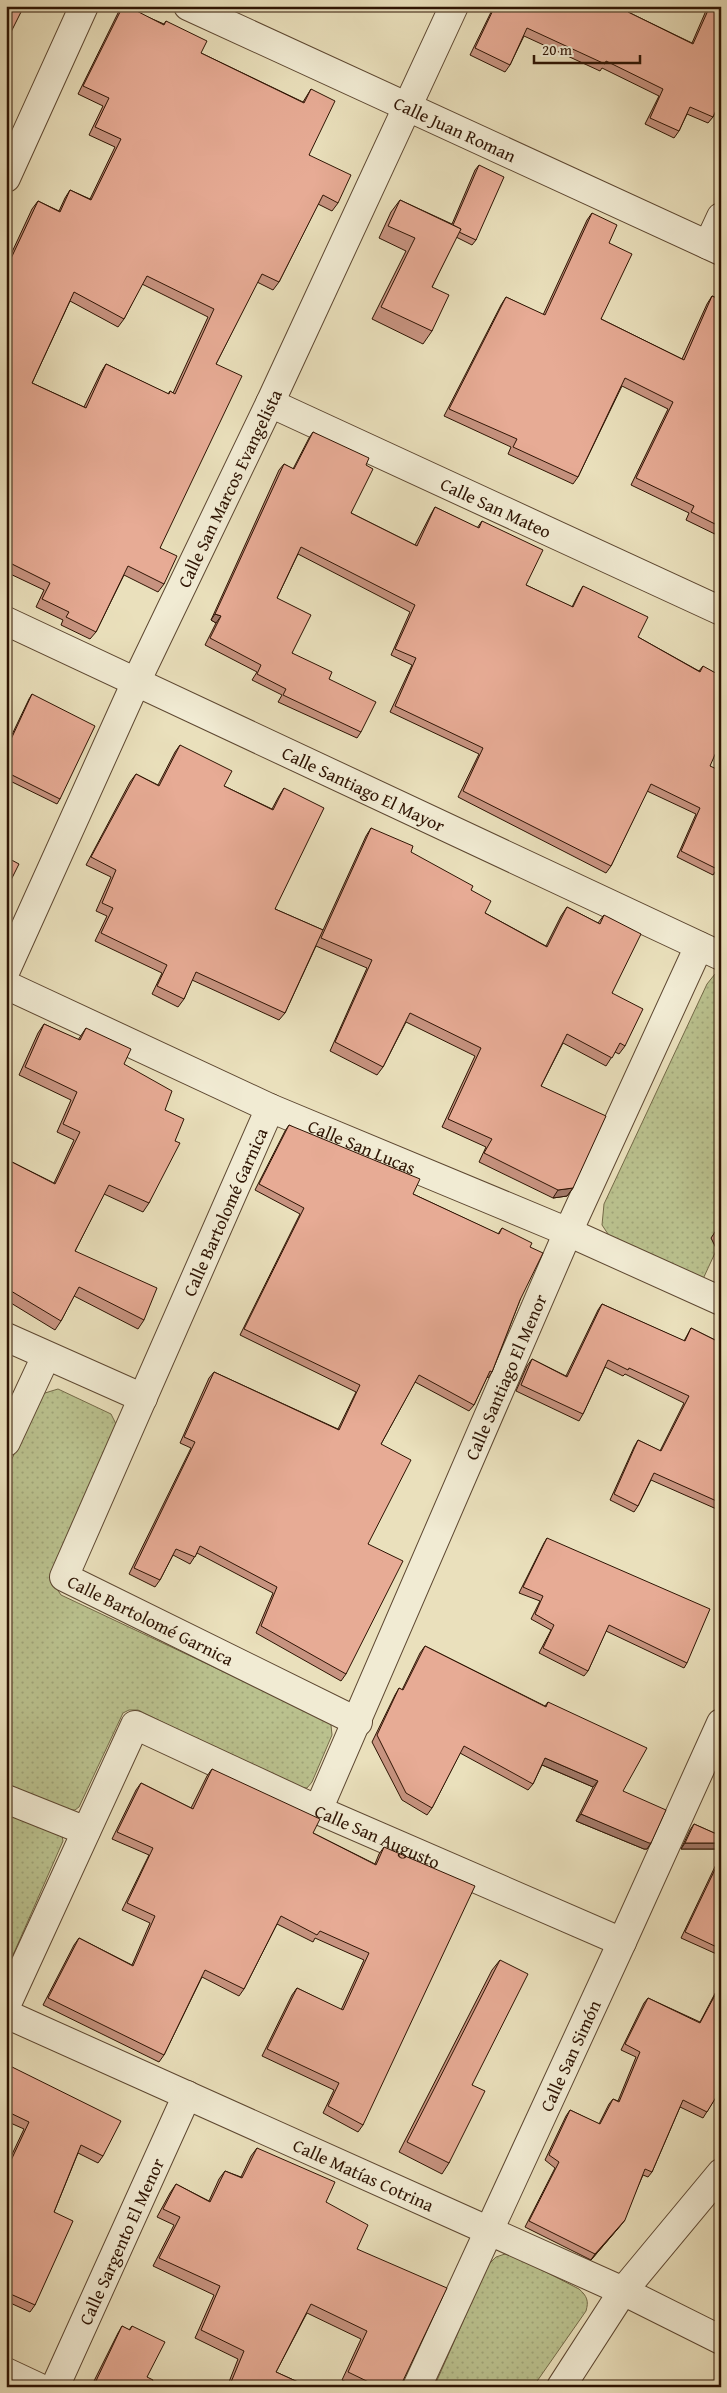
<svg xmlns="http://www.w3.org/2000/svg" width="727" height="2393" viewBox="0 0 727 2393" font-family="'Gentium Book Plus',serif">
<defs>
<pattern id="park-dots" width="8" height="8" patternUnits="userSpaceOnUse" patternTransform="scale(1.25)"><rect width="8" height="8" fill="#bac18e"/><path d="M2 2h.1M6 6h.1" fill="none" stroke="#a0a579" stroke-width="1.8" stroke-linecap="round"/></pattern>
</defs>
<rect width="100%" height="100%" fill="#eae0bc"/>
<filter id="stains"><feTurbulence type="fractalNoise" baseFrequency=".004" numOctaves="4"/><feColorMatrix values="0 0 0 0 .2 0 0 0 0 .09 0 0 0 0 .02 0 0 0 .5 -.17"/></filter>
<radialGradient id="worn" r=".72"><stop offset=".6" stop-color="#630" stop-opacity="0"/><stop offset="1" stop-color="#630" stop-opacity=".3"/></radialGradient>
<!-- park -->
<g fill="url(#park-dots)" stroke="#746a48">
<polygon points="715,974 721,974 721,1240 703,1279 610,1237 602,1225 604,1204 707,984"/>
<polygon points="58,1389 111,1414 116,1424 51,1580 61,1595 326,1720 331,1725 332,1735 312,1782 307,1788 294,1787 138,1710 129,1710 123,1713 79,1807 75,1810 66,1810 6,1784 6,1472 39,1399 45,1393"/>
<polygon points="6,1809 62,1836 63,1841 6,1971"/>
<path d="M505,2254l10,2 64,33c8,7 10,12 7,22l-53,76h-99l54,-122 8,-8z"/>
</g>
<g fill="none" stroke-linecap="round" stroke-linejoin="round">
<defs>
<g id="street">
<path id="s1" d="M188,6l533,245"/>
<polyline points="6,178 84,6"/>
<polyline points="708,245 721,217"/>
<path id="s2" d="M270,403l451,208"/>
<path id="s3" d="M6,621l715,335"/>
<path id="s4" d="M6,970l130,-288 134,-279 184,-397"/>
<path id="s5" d="M6,985l264,123 298,124 153,69"/>
<path id="s6" d="M270,1108l-206,469 294,145"/>
<polyline points="6,1337 143,1398"/>
<polyline points="6,1442 46,1356"/>
<polyline points="6,1799 86,1831"/>
<path id="s7" d="M318,1810l250,-578 131,-286"/>
<path id="s8" d="M6,2006l129,-281 183,85 304,132"/>
<path id="s9" d="M6,2014l617,277 98,49"/>
<polyline points="6,2372 38,2387"/>
<path id="s10" d="M55,2387l132,-292"/>
<path id="s11" d="M417,2387l205,-445 99,-219"/>
<polyline points="561,2387 623,2291 721,2173"/>
</g>
</defs>
<!-- street casing -->
<use href="#street" stroke="#5d4731" stroke-width="30"/>
<!-- street -->
<use href="#street" stroke="#f1ebd3" stroke-width="28"/>
</g>
<!-- wall -->
<g fill="#c79380" stroke="#2e1403" fill-rule="evenodd">
<path d="M122,6l42,18 2,-3 35,32 102,49 8,-13 -2,66 29,48 -6,8 -14,-7 -39,78 -6,8 -16,-8 -41,82 -56,184 4,36 -6,8 -34,-17 -28,57 -6,7 -29,-14 2,-5 -27,-13 8,-17 -38,-18v-307l26,-56 6,-8 21,10 6,-13 5,-8 20,9 25,-52 -26,-12 14,-29 -25,-12 40,-81zM142,284l66,33 -35,76 -3,-2 -2,3 -62,-30 -5,8 -17,35 -52,-24 38,-82 48,26 6,-8z"/>
<polygon points="494,6 631,6 628,12 692,43 708,6 721,6 721,100 713,117 708,123 687,114 679,131 674,138 645,124 659,96 602,68 600,71 524,36 510,65 505,72 470,55"/>
<polygon points="479,165 476,240 472,245 456,237 432,287 432,331 423,344 372,319 406,251 379,238 391,212 400,200 452,224 475,170"/>
<polygon points="592,213 609,243 601,319 682,359 707,304 712,296 721,300 721,537 686,520 689,513 631,485 668,409 622,386 578,477 573,484 508,454 511,447 444,416 501,305 506,297 543,315 587,220"/>
<polygon points="313,432 366,465 351,513 415,545 431,514 435,507 477,528 482,521 526,585 572,607 579,593 583,586 638,637 699,671 703,666 717,869 713,875 677,857 696,814 647,791 611,866 606,873 458,797 479,754 390,712 412,665 391,655 410,612 298,554 277,598 292,653 329,679 361,732 357,738 278,702 282,695 252,680 257,672 205,645 216,623 211,620 279,470 284,464 293,469 309,438"/>
<polygon points="32,694 60,799 57,804 6,779 6,747 29,699"/>
<polygon points="180,745 224,786 272,809 279,796 284,788 275,909 323,930 366,836 371,828 471,890 485,913 546,946 561,916 567,907 598,923 604,915 612,993 625,1046 619,1054 615,1052 606,1066 563,1043 541,1086 573,1188 567,1196 553,1198 479,1162 486,1147 442,1127 475,1056 406,1022 383,1067 377,1075 330,1051 367,968 316,946 285,1013 279,1020 192,980 184,999 178,1007 152,994 162,973 95,941 107,916 96,911 111,877 86,865 130,782 136,774 158,785 175,752"/>
<polygon points="44,1024 78,1040 86,1028 124,1064 165,1110 175,1141 149,1203 143,1212 104,1194 75,1251 144,1320 138,1329 74,1296 61,1321 55,1330 6,1300 6,1159 54,1183 74,1140 57,1132 71,1100 19,1075 38,1033"/>
<polygon points="289,1125 413,1194 498,1234 502,1228 530,1247 520,1300 492,1372 488,1378 487,1377 474,1405 469,1411 415,1382 381,1444 368,1544 346,1674 341,1681 256,1633 273,1593 197,1553 190,1564 173,1555 160,1580 155,1587 129,1574 191,1448 180,1443 209,1378 214,1372 338,1429 356,1392 240,1335 300,1214 255,1190 285,1131"/>
<polygon points="719,1226 721,1227 721,1258 711,1238"/>
<polygon points="602,1304 684,1341 691,1328 721,1343 721,1511 651,1480 638,1506 634,1512 610,1500 634,1447 638,1440 660,1451 684,1403 625,1374 623,1376 605,1367 583,1414 579,1421 516,1391 527,1366 532,1359 566,1376 598,1310"/>
<polygon points="547,1538 687,1663 684,1668 606,1631 588,1671 584,1676 539,1653 551,1630 531,1619 540,1601 519,1593 544,1543"/>
<polygon points="425,1646 545,1706 548,1702 623,1791 651,1843 647,1849 644,1849 576,1821 593,1787 542,1765 533,1784 528,1790 460,1753 432,1808 427,1815 402,1800 372,1742 395,1695 399,1688 402,1690 420,1653"/>
<polygon points="212,1769 313,1833 375,1864 379,1854 384,1847 363,2125 358,2132 323,2113 334,2090 262,2056 292,1995 297,1988 341,2010 364,1960 315,1938 313,1942 277,1924 244,1989 239,1996 202,1977 164,2055 159,2062 43,2005 74,1945 79,1938 132,1965 150,1923 122,1910 149,1855 112,1839 136,1790 141,1783 191,1808 207,1776"/>
<polygon points="694,1824 721,1836 721,1849 681,1849 690,1830"/>
<polygon points="721,1854 721,1956 681,1938"/>
<polygon points="500,1960 472,2085 449,2163 442,2174 399,2152 492,1970"/>
<polygon points="721,1982 721,2089 703,2118 680,2107 652,2172 648,2177 643,2175 621,2225 591,2260 525,2227 555,2168 545,2160 566,2116 570,2110 599,2124 609,2104 613,2099 618,2101 636,2057 621,2050 644,2003 648,1998 700,2022"/>
<polygon points="6,2064 103,2156 98,2163 78,2153 54,2212 35,2305 30,2312 6,2301 6,2167 24,2129 6,2121"/>
<polygon points="257,2148 326,2202 357,2249 400,2387 356,2387 342,2380 361,2339 307,2313 276,2372 309,2387 227,2387 238,2359 195,2338 214,2295 153,2266 174,2225 157,2217 170,2193 176,2184 209,2201 219,2179 225,2171 241,2177 251,2156"/>
<polygon points="122,2326 129,2330 132,2326 150,2387 91,2387 118,2333"/>
</g>
<!-- shaded-wall -->
<g fill="#a27868" stroke="#2e1403">
<polygon points="215,614 221,616 216,623 211,620"/>
<polygon points="573,1188 567,1196 553,1198 558,1190"/>
<polygon points="545,1758 598,1781 593,1787 540,1764"/>
<polygon points="581,1814 651,1843 647,1849 644,1849 576,1821"/>
<polygon points="685,1843 721,1843 721,1849 681,1849"/>
<polygon points="625,2220 621,2225 591,2260 595,2254"/>
</g>
<!-- building -->
<g fill="#e7ab95" stroke="#2e1403" fill-rule="evenodd">
<polygon points="6,6 24,6 6,42"/>
<path d="M123,6h4l37,19 2,-4 41,20 -6,12 103,50 7,-14 24,12 -26,54 42,20 -13,28 -15,-8 -44,87 -17,-8 -46,90 26,12 -82,172 17,8 -13,28 -36,-18 -32,66 -30,-15 3,-5 -27,-13 8,-16 -44,-22v-292l32,-68 22,11 10,-22 21,10 30,-61 -26,-12 14,-29 -26,-12zM147,276l67,33 -39,85 -5,-3 -1,3 -63,-30 -20,44 -54,-25 42,-91 50,27z"/>
<polygon points="495,6 631,6 628,12 693,44 710,6 721,6 721,99 713,117 690,107 679,131 650,118 663,89 606,61 605,64 527,28 510,65 475,48"/>
<polygon points="479,165 504,177 476,240 459,232 461,229 453,225"/>
<polygon points="400,200 461,229 432,287 449,295 432,331 381,307 415,238 388,226"/>
<polygon points="592,213 617,225 609,243 632,254 601,319 684,360 712,296 721,300 721,527 691,512 694,506 636,478 673,402 625,378 578,477 513,447 517,439 449,409 506,297 545,315"/>
<polygon points="313,432 369,458 366,465 373,469 351,513 417,546 435,507 479,528 482,521 543,550 526,585 573,607 583,586 648,617 638,637 700,672 703,666 721,676 721,741 710,766 721,771 721,861 717,869 681,851 700,808 651,784 611,866 463,791 483,748 395,706 416,658 395,649 415,605 301,547 277,598 311,615 292,653 332,672 329,679 376,702 361,732 283,695 286,689 257,674 261,665 210,638 221,616 215,614 284,464 294,469"/>
<polygon points="32,694 95,726 60,799 6,772 6,750"/>
<polygon points="180,745 232,771 224,786 273,810 284,788 324,808 275,909 323,930 285,1013 196,972 184,999 157,986 167,965 101,933 113,908 102,903 116,870 91,857 136,774 159,786"/>
<polygon points="371,828 413,846 411,852 473,886 471,890 491,901 485,913 547,947 567,907 600,924 604,915 641,934 612,993 643,1009 625,1046 620,1043 612,1058 567,1034 541,1086 606,1116 573,1188 558,1190 484,1153 492,1139 448,1119 481,1048 410,1013 383,1067 335,1042 372,960 321,938"/>
<polygon points="6,857 19,864 6,890"/>
<polygon points="44,1024 80,1040 86,1028 131,1049 124,1064 172,1091 165,1110 184,1119 175,1141 180,1143 149,1203 109,1185 75,1251 157,1288 144,1320 79,1287 61,1321 6,1288 6,1159 55,1184 80,1132 63,1124 77,1092 25,1067"/>
<polygon points="289,1125 420,1179 413,1194 499,1234 502,1228 532,1243 530,1247 543,1253 520,1300 492,1372 490,1371 474,1405 419,1375 381,1444 411,1460 368,1544 403,1561 346,1674 261,1626 277,1587 200,1546 195,1557 176,1549 160,1580 134,1568 195,1442 184,1437 214,1372 339,1430 360,1385 244,1329 304,1208 259,1184"/>
<polygon points="602,1304 685,1341 691,1328 721,1343 721,1503 654,1473 638,1506 614,1494 638,1440 661,1451 689,1396 629,1368 628,1370 608,1360 583,1414 521,1385 532,1359 567,1377"/>
<polygon points="547,1538 710,1609 687,1663 609,1625 588,1671 543,1648 554,1625 535,1614 543,1596 523,1587"/>
<polygon points="425,1646 546,1707 548,1702 647,1748 623,1791 666,1810 651,1843 649,1843 581,1814 598,1781 545,1758 533,1784 464,1746 432,1808 406,1793 377,1735 399,1688 403,1690"/>
<polygon points="212,1769 320,1819 313,1833 376,1865 384,1847 475,1886 363,2125 328,2106 339,2083 267,2049 297,1988 343,2010 369,1953 320,1931 317,1935 281,1916 244,1989 205,1970 164,2055 48,1998 79,1938 133,1966 155,1916 127,1903 153,1848 117,1832 141,1783 193,1809"/>
<polygon points="694,1824 721,1836 721,1843 685,1843"/>
<polygon points="721,1857 721,1949 685,1932"/>
<polygon points="500,1960 528,1974 472,2085 485,2091 449,2163 407,2142"/>
<polygon points="721,1984 721,2089 707,2112 683,2100 652,2172 645,2169 625,2220 595,2254 529,2221 559,2162 549,2155 570,2110 600,2124 613,2099 619,2102 640,2052 625,2044 648,1998 700,2023"/>
<polygon points="6,2064 121,2121 103,2156 81,2145 54,2212 73,2221 35,2305 6,2292 6,2171 29,2122 6,2111"/>
<polygon points="257,2148 335,2182 326,2202 368,2225 357,2249 447,2288 400,2387 379,2387 348,2372 367,2331 311,2304 276,2372 309,2387 229,2387 244,2351 201,2330 220,2286 159,2258 180,2217 163,2209 176,2184 210,2202 225,2171 242,2178"/>
<polygon points="122,2326 130,2330 132,2326 165,2342 147,2377 153,2380 150,2387 103,2387 95,2383"/>
</g>
<g text-anchor="middle" dominant-baseline="central" stroke-width="5" stroke-linejoin="round" paint-order="stroke">
<!-- street labels -->
<g font-size="18" fill="#2e1403" stroke="#f1ebd3">
<text stroke="none"><textPath href="#s1" startOffset="294">Calle Juan Roman</textPath></text>
<text stroke="none"><textPath href="#s4" startOffset="531">Calle San Marcos Evangelista</textPath></text>
<text stroke="none"><textPath href="#s2" startOffset="249">Calle San Mateo</textPath></text>
<text stroke="none"><textPath href="#s3" startOffset="395">Calle Santiago El Mayor</textPath></text>
<text stroke="none"><textPath href="#s5" startOffset="391">Calle San Lucas</textPath></text>
<text transform="translate(225 1212) rotate(-66)">Calle Bartolomé Garnica</text>
<text stroke="none"><textPath href="#s7" startOffset="472">Calle Santiago El Menor</textPath></text>
<text stroke="none"><textPath href="#s6" startOffset="609">Calle Bartolomé Garnica</textPath></text>
<text stroke="none"><textPath href="#s8" startOffset="576">Calle San Augusto</textPath></text>
<text stroke="none"><textPath href="#s11" startOffset="365">Calle San Simón</textPath></text>
<text stroke="none"><textPath href="#s9" startOffset="392">Calle Matías Cotrina</textPath></text>
<text stroke="none"><textPath href="#s10" startOffset="160">Calle Sargento El Menor</textPath></text>
</g>
</g>
<!-- margin -->
<rect width="727" height="2393" fill="none" stroke="#eae0bc" stroke-width="25"/>
<rect x="8" y="8" width="712" height="2378" fill="none" stroke="#2e1403" stroke-width="2.5"/>
<rect x="12" y="12" width="702" height="2368" fill="none" stroke="#2e1403"/>
<!-- scale -->
<path d="M534 55v8h106v-8" fill="none" stroke="#2e1403" stroke-width="2.5"/>
<text x="542" y="55" font-size="15" fill="#2e1403" stroke="#f1ebd3" stroke-width="4" paint-order="stroke">20 m</text>
<rect width="100%" height="100%" filter="url(#stains)"/>
<rect width="100%" height="100%" fill="url(#worn)"/>
</svg>
